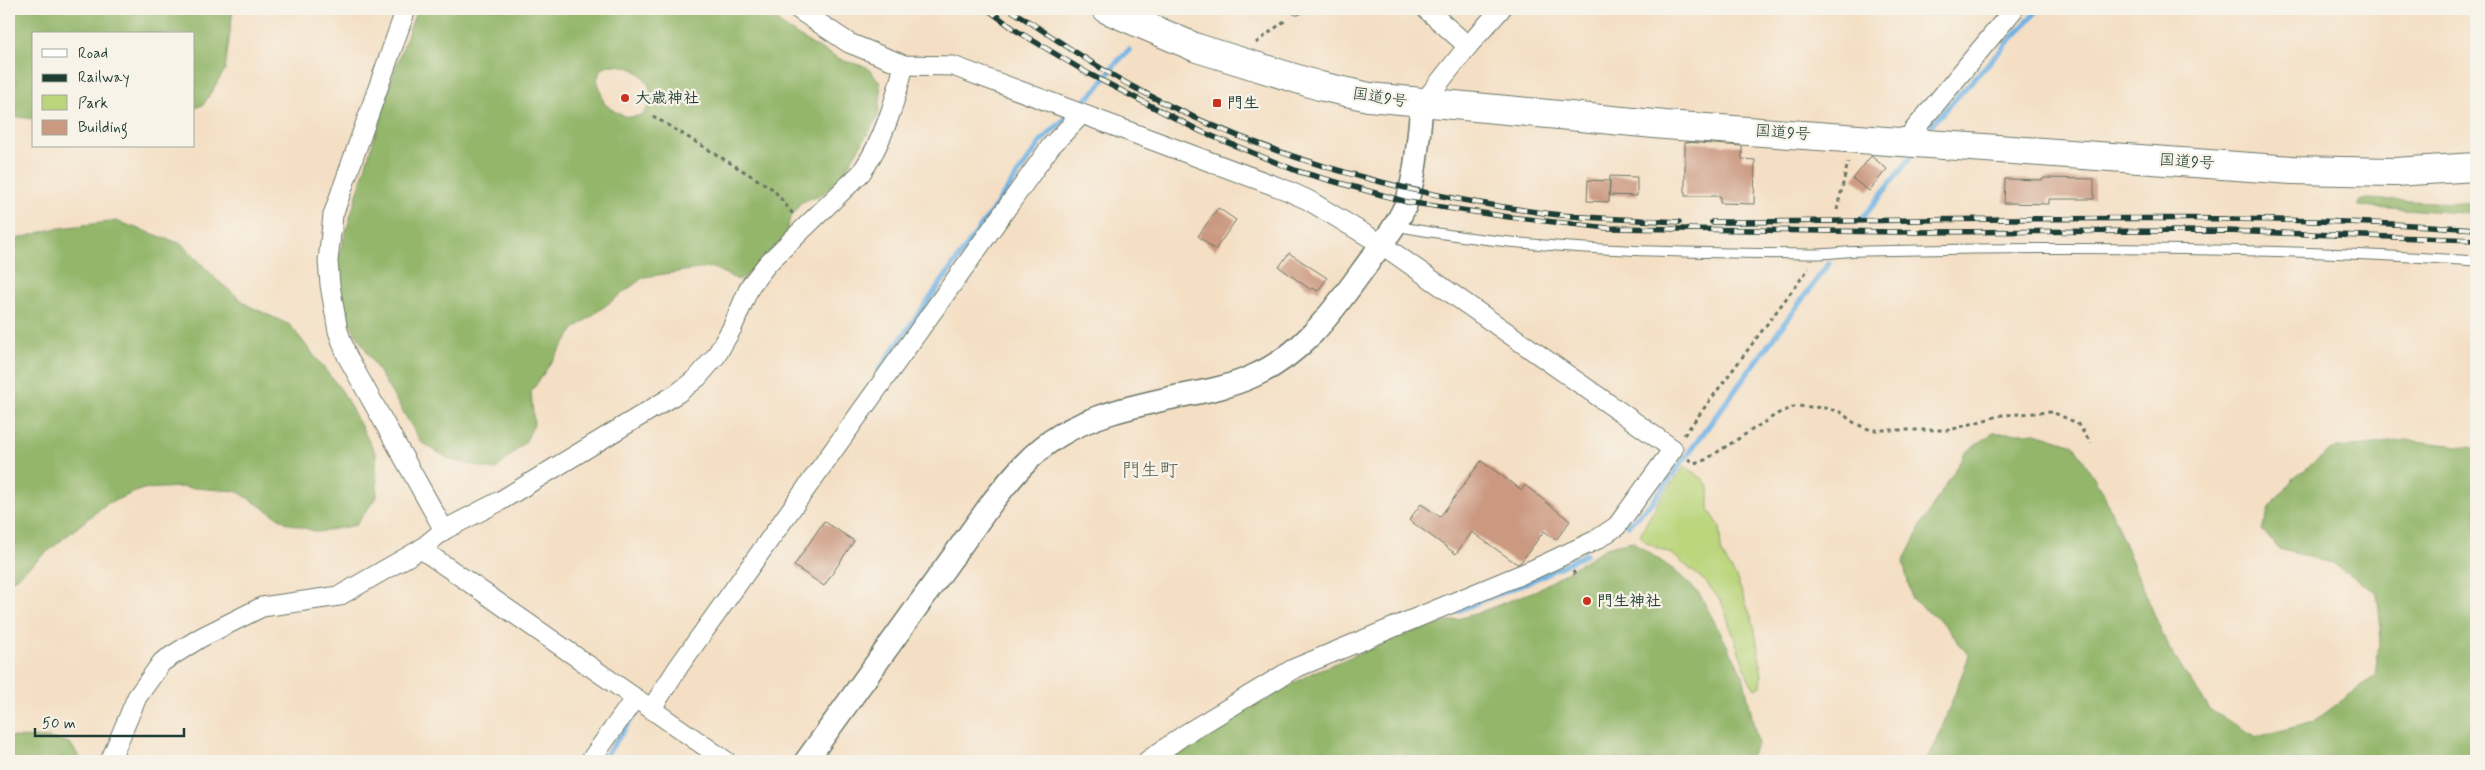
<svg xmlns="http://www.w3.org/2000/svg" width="2485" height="770" viewBox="0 0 2485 770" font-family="Mynerve,'Klee One',sans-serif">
<rect width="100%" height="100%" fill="#f7f3e8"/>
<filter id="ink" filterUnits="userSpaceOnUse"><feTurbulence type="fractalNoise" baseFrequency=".02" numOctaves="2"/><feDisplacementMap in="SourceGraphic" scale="10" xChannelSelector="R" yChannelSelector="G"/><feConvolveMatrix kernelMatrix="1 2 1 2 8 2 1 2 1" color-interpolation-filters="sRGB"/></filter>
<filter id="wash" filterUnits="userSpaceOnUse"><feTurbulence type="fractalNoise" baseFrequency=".0096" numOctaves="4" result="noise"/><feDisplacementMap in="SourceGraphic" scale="20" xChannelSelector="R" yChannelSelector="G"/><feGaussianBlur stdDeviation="1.12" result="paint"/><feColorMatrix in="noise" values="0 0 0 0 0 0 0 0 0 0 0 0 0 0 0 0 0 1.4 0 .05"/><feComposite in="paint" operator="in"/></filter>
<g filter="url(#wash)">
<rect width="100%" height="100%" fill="#f4dfc4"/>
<!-- green -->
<polygon fill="#bad57b" stroke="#6c8958" points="1685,466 1703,479 1709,487 1709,510 1720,527 1721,553 1736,577 1754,625 1762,675 1761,686 1755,689 1749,680 1722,603 1706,582 1673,555 1647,543 1640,535 1659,500"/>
<!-- forest -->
<g fill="#93b66b" stroke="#597a50" fill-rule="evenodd">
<polygon points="9,9 233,9 225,70 203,105 194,108 194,34 34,34 34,119 9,116"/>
<path d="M417,9h355l8,15 33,21 31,16 23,6 12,14 2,12 -3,24 -35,57 -19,19 -24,10 -11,18 -2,15 -29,34 -20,10 -27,-13 -67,10 -70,52 -43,63 3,32 -8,17 -31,29 -44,-10 -30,-18 -72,-120 -16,-48 62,-205zM608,65c67,-3 47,85 -4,38l-7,-24 4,-9z"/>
<polygon points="2369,199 2476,204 2476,214 2359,206 2359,201"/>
<polygon points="116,221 182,244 218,281 249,306 290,325 342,391 376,454 377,496 356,525 318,532 287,523 237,491 181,487 143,489 106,504 9,583 9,241 53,229"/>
<polygon points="1993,433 2036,433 2074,445 2103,492 2168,647 2210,710 2257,737 2313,722 2375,676 2381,628 2377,593 2332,563 2279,549 2262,530 2269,509 2292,480 2331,449 2407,440 2476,448 2476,761 1926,761 1937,741 1969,656 1944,624 1912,599 1903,562 1923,522 1966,452"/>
<polygon points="1632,541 1674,570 1699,593 1743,675 1758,744 1746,761 1159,761 1222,722 1316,671 1412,632 1475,614 1537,590 1609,546"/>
<polygon points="9,737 49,738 70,743 82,761 9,761"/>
</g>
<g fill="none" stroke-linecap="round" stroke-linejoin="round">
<!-- stream -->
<g stroke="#6fb2e4" stroke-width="5.5">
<polyline points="1931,125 2039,9"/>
<polyline points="1862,219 1910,158"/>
<polyline points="879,370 1043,139 1095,91 1115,64 1129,50"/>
<polyline points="1628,525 1653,501 1829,263"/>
<polyline points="1450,614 1537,578 1586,554"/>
<polyline points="602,761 641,706"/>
</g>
</g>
<g id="blocks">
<!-- building -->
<g fill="#cb9880">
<polygon points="1685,142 1742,146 1742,159 1755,160 1754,204 1720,203 1720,196 1685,196"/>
<polygon points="1871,156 1887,169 1869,191 1853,179"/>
<polygon points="1610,176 1637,177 1637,196 1609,195"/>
<polygon points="2044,178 2094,179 2094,199 2049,199 2049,204 2004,203 2005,179 2043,180"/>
<polygon points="1588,180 1610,181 1609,202 1587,201"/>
<polygon points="1218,208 1236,220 1215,250 1198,236"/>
<polygon points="1289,253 1327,278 1318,291 1312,288 1311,290 1279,267"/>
<polygon points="1481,461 1522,490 1525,485 1570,521 1556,540 1544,531 1521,562 1517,564 1472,532 1456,554 1409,520 1421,504 1440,517"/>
<polygon points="824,521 854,541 824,586 794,566"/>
</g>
</g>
</g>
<g filter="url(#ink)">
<use href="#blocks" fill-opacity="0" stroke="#6a7666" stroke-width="1"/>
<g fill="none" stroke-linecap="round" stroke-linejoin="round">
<defs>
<g id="service">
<polyline points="1297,10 1299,9"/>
<path d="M1396,226c132,25 282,27 417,28 18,0 36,-3 54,-3 37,-1 73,-1 109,-2 167,-2 334,1 500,12"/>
</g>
<g id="minor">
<polyline points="406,9 333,215 328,261 330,285 338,331 347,356 444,530"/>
<polyline points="798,9 849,43 904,65 953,66 1286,190 1308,200 1381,244 1673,449 1617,526 1596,540 1532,570 1293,669 1184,735 1147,761"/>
<polyline points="1426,9 1468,46"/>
<polyline points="1422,104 1468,46 1501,9"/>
<polyline points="1904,142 2014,9"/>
<polyline points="421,549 726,761"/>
<polyline points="652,708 679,666 1051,146 1081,115"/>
<path d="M110,761l27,-64 25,-35 38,-24 62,-31 77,-11 82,-47 23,-19 56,-29 178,-108 20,-16 18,-21 16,-28 18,-42 18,-23 93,-90c22,-31 34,-71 43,-108"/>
<polyline points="590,761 635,698"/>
</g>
<path id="tertiary" d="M806,761l187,-260c19,-24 40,-50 67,-66 35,-21 75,-29 115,-38 25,-5 52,-9 76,-20 56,-23 88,-75 122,-121 12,-17 27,-35 34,-55 10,-30 11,-65 15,-97"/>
<polyline id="trunk" points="1106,9 1197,48 1320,86 1369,97 1665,125 2292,170 2394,172 2476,167"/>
</defs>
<!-- service casing -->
<use href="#service" stroke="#6a7666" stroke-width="11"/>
<!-- minor casing -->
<use href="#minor" stroke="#6a7666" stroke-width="21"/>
<!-- tertiary casing -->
<use href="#tertiary" stroke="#6a7666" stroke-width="25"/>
<!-- trunk casing -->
<use href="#trunk" stroke="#6a7666" stroke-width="30"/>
<!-- path -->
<g stroke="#6a7666" stroke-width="3" stroke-dasharray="4 4" stroke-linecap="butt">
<polyline points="1256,43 1287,19"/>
<polyline points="653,116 773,189 793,214"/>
<polyline points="1837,210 1848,162"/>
<polyline points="1684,435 1809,268"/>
<polyline points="1688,459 1694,463 1705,460 1777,414 1796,406 1825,408 1840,412 1856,424 1871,430 1950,430 2002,415 2052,412 2077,423 2091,443"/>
<polyline points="1573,571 1577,578"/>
</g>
<!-- service -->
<use href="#service" stroke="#fff" stroke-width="9"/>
<!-- minor -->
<use href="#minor" stroke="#fff" stroke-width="19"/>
<!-- tertiary -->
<use href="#tertiary" stroke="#fff" stroke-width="22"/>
<!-- trunk -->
<use href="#trunk" stroke="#fff" stroke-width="28"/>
<defs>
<g id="rail">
<polyline points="987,9 1017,31 1089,74 1202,132 1297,171 1407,202 1509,217 1608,228 1898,232 2226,231 2476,240"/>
<path d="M1009,9c42,26 84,57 128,80 126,68 265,105 407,124 44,6 90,6 135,9"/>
<path d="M1712,222c255,-1 510,-11 764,7"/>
</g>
</defs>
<!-- rail casing -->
<use href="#rail" stroke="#1f3d34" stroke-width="5.5"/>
<!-- rail -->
<use href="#rail" stroke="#f7f3e8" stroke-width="4" stroke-dasharray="11" stroke-linecap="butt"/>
</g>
</g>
<!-- markers -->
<g fill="#c8321e" stroke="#f7f3e8" stroke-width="2">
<circle cx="625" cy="98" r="5"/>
<rect x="1212" y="98" width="10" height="10" rx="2.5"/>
<circle cx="1587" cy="601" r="5"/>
</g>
<g text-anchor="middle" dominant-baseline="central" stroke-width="4.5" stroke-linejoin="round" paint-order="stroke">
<!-- poi labels -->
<g font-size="16" font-weight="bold" fill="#1f3d34" stroke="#f7f3e8" text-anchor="start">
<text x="635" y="98">大歳神社</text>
<text x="1227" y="103">門生</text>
<text x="1597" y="601">門生神社</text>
</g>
<!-- street labels -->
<g font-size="16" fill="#1f3d34" stroke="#f7f3e8">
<text transform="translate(1380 98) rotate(9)">国道9号</text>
<text transform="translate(1783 133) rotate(4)">国道9号</text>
<text transform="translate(2187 162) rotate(4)">国道9号</text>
</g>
<!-- quarter labels -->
<g font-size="19" fill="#5b5d4f" stroke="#f7f3e8">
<text x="1150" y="470">門生町</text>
</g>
</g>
<!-- margin -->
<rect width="2485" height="770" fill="none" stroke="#f7f3e8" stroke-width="30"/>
<!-- legend -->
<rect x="32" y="32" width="162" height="115" fill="#f7f3e8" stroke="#a1aaa0"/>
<rect x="42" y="49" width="25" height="8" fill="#ffffff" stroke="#a1aaa0"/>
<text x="78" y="58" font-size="15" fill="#1f3d34">Road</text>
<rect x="42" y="74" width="25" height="8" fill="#1f3d34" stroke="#a1aaa0"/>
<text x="78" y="82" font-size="15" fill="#1f3d34">Railway</text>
<rect x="42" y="95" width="25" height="15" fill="#bad57b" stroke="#a1aaa0"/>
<text x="78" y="108" font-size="15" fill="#1f3d34">Park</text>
<rect x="42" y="120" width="25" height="15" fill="#cb9880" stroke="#a1aaa0"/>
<text x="78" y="132" font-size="15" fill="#1f3d34">Building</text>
<!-- scale -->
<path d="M35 728v8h149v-8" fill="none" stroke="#1f3d34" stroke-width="2.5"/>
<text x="42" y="728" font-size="15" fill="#1f3d34" stroke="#f7f3e8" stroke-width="4" paint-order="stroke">50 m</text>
</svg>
